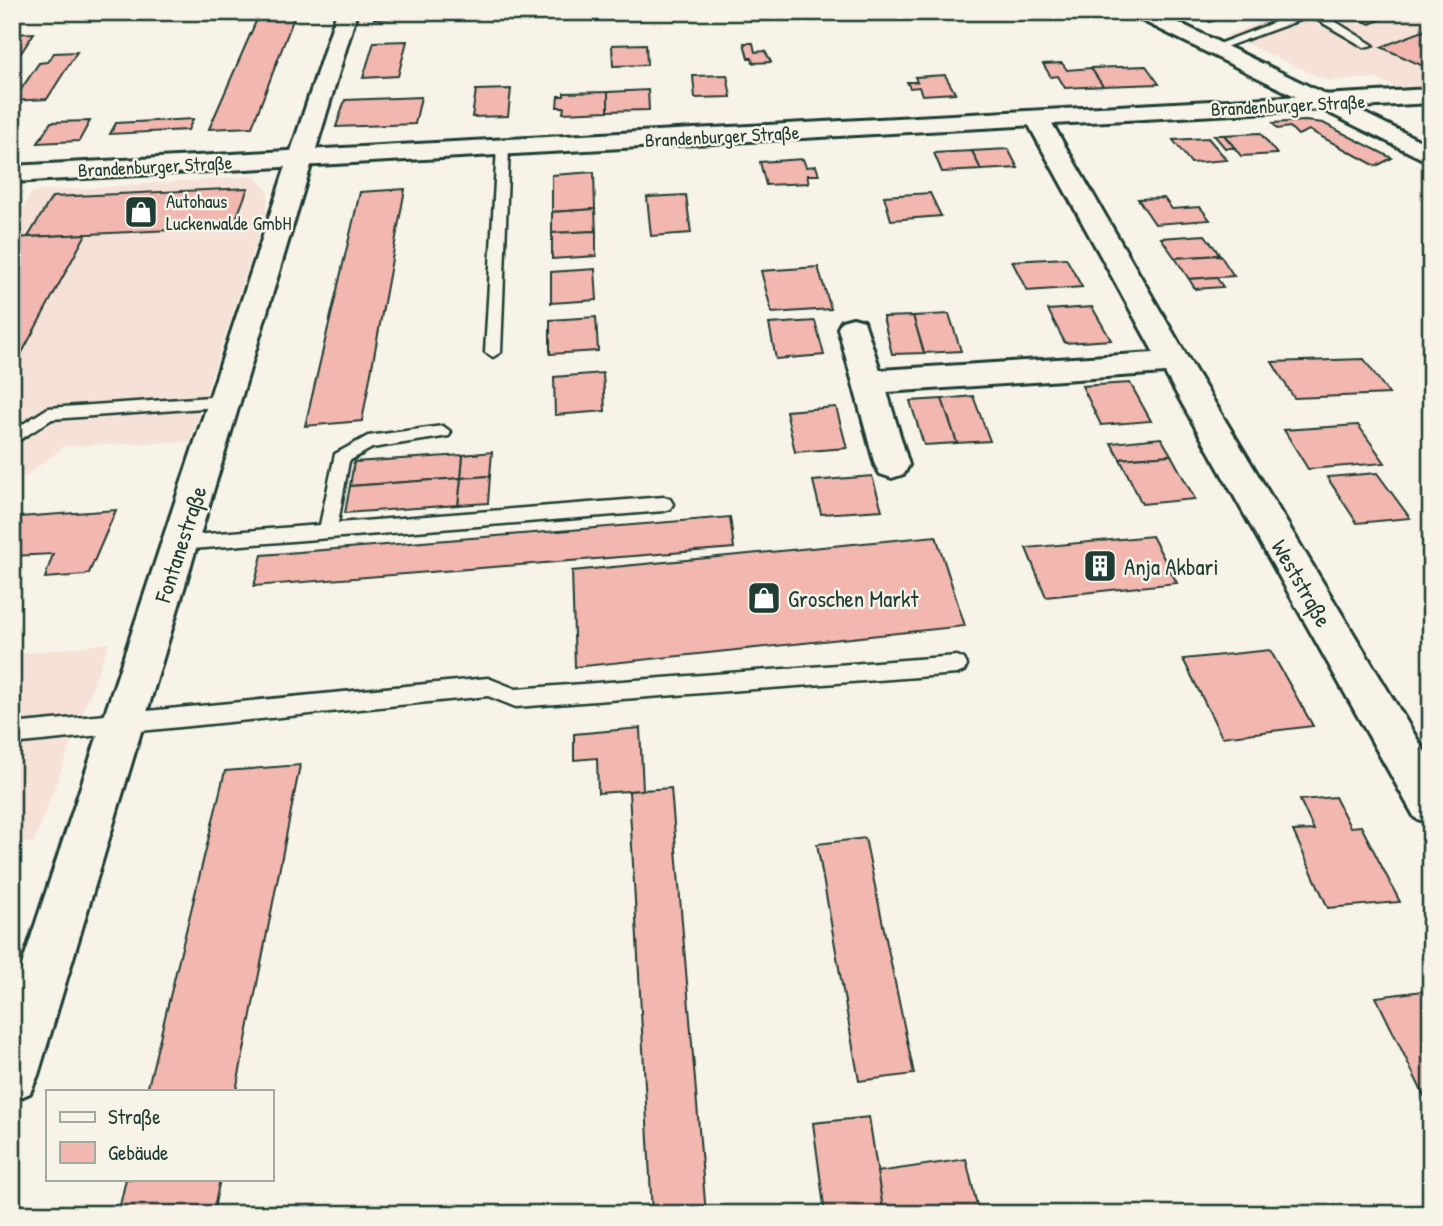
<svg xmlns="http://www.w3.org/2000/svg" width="1443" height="1226" viewBox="0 0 1443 1226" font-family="'Patrick Hand',sans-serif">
<rect width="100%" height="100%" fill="#f7f3e8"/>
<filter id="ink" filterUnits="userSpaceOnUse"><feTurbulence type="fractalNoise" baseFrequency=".0143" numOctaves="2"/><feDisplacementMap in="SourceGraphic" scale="14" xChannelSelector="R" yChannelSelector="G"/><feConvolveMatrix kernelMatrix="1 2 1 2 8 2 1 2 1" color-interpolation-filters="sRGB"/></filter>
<g filter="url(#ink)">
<!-- built -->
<g fill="#f6e1d7">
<polygon points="1290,12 1431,12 1431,86 1396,88 1375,78 1328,81 1227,35"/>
<polygon points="254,176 268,191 266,212 190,442 65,446 12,487 12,224 33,192"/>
<polygon points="109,643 34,842 12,844 12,655"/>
</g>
<!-- building -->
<g fill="#f2b7af" stroke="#1f3d34" stroke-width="2">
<polygon points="260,12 296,12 252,127 209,129"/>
<polygon points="376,12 425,12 424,17 374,19"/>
<polygon points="1191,12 1234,12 1236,13 1210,22"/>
<polygon points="1343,12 1399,12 1370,24"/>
<polygon points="1431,28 1431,63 1423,66 1381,47"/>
<polygon points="34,33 19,56 12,56 12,34"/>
<polygon points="407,41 398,76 363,78 374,42"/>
<polygon points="744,43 753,43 755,52 765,51 771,62 753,63 752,58 748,58"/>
<polygon points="646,44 647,65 613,66 612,45"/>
<polygon points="77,52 47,99 13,101 39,63 47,62 54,53"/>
<polygon points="1062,63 1067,70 1091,68 1103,86 1065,88 1058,76 1051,77 1043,64"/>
<polygon points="1146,66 1159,84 1103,86 1091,68"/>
<polygon points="727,75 731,97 695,98 693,76"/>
<polygon points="945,75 955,93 922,95 919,87 910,88 907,82 917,82 915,77"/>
<polygon points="511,89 508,116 472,117 476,90"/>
<polygon points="648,90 649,110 608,111 608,92"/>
<polygon points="608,92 608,111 563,113 564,107 557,107 558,96 564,96 564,93"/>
<polygon points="421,97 415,124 336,127 345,100"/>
<polygon points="193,119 188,130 110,134 116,123"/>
<polygon points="90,121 79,141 38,143 51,122"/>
<polygon points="1305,121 1323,123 1392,158 1376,166 1309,130 1298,135 1290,127 1277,129 1273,123"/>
<polygon points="1260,133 1277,154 1241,156 1224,135"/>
<polygon points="1214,135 1224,135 1235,148 1225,148"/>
<polygon points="1208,138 1227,160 1191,163 1173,140"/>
<polygon points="1008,149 1018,168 981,170 972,151"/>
<polygon points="972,151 981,170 942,172 934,153"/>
<polygon points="803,159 806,167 816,166 819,175 807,175 809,183 766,185 760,162"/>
<polygon points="594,172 595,209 552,212 552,175"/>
<polygon points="248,188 233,227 28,237 52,197"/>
<polygon points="405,189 362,421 305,426 360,192"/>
<polygon points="930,193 941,216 891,220 884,196"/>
<polygon points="686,195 691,233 651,236 647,197"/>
<polygon points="1164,198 1172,209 1200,207 1210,220 1155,224 1138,199"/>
<polygon points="595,209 596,231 552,233 552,212"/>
<polygon points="596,231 596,256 552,259 552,233"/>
<polygon points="86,234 17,362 12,362 12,238"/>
<polygon points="1205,235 1220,255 1175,258 1161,238"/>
<polygon points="1220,255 1234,276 1189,279 1175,258"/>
<polygon points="1066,258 1082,287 1027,291 1012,261"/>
<polygon points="818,267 831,309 772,313 761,271"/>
<polygon points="595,269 597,300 551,303 551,272"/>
<polygon points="1216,277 1223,287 1195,289 1189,279"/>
<polygon points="1092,307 1111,340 1065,343 1048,310"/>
<polygon points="949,314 961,351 924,353 913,316"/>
<polygon points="913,316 924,353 892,354 883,317"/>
<polygon points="596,317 598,351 550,354 550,320"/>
<polygon points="815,321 824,355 776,359 769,324"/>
<polygon points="1364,359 1389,394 1294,398 1272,362"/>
<polygon points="603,373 605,411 555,415 554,377"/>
<polygon points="1130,383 1151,421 1101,425 1082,386"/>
<polygon points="973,396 990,441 957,443 942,399"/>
<polygon points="942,399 957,443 924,445 910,401"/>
<polygon points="836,407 847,448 795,452 786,411"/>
<polygon points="1358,425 1385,463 1308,469 1284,430"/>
<polygon points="1161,438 1171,455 1120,459 1111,443"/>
<polygon points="492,452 490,476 461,478 463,455"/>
<polygon points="463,455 461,478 350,486 354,462"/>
<polygon points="1171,455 1195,499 1142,504 1120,459"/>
<polygon points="1377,473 1410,518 1357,523 1327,477"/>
<polygon points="490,476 488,503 458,505 461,478"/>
<polygon points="872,476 882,510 821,514 813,481"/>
<polygon points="461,478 458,505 345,513 350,486"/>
<polygon points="116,510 89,573 85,575 45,578 53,554 12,556 12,529 19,517"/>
<polygon points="730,517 734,548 254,586 262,555"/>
<polygon points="936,536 965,626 575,667 572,571"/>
<polygon points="1152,536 1177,583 1046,597 1026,548"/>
<polygon points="1270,650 1313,726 1222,737 1183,659"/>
<polygon points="640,728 643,790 598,793 597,758 574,760 574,734"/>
<polygon points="300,765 236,1091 147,1091 225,771"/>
<polygon points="671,788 706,1214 652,1214 629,791"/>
<polygon points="1335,797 1350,827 1361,826 1400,902 1328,908 1293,831 1314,830 1300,800"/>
<polygon points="865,838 914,1074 859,1081 817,844"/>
<polygon points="1431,990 1431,1095 1424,1096 1376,997"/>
<polygon points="869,1117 884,1214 825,1214 813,1123"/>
<polygon points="966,1159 979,1214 884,1214 877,1172"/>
<polygon points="126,1179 220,1179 213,1214 118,1214"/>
</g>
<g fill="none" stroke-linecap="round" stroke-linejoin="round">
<defs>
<g id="service">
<polygon points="1301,12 1320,12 1373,45 1364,47 1311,16 1217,50 1208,48"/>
<polygon points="503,143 509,147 501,352 493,357 485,352 497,147"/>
<polygon points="225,396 231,398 233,402 231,406 52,419 12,445 12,431 48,408"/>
<polygon points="443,426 451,432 449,436 372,448 349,461 338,523 664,497 670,499 673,504 670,509 664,511 180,550 174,548 171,543 174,538 180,536 320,525 335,454 368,436"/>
<polygon points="957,656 964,659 967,665 964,671 957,674 516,707 488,696 12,744 12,724 488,678 516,689"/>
</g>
<g id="minor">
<polygon points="337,12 357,12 38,1075 30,1093 12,1101 12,995"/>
<polygon points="1130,12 1157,12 1431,146 1431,163 1133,16"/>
<polygon points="1038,113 1046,115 1050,120 1190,362 1431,762 1431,824 1415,818 1165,373 887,392 909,465 904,474 892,478 880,474 875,465 838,328 842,321 853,318 864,321 880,370 1154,353 1026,120 1030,115"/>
</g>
<polygon id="tertiary" points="1431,89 1431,103 12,182 12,166"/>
</defs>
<!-- service casing -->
<use href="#service" stroke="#1f3d34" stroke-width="5"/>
<!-- minor casing -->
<use href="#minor" stroke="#1f3d34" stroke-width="6"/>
<!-- tertiary casing -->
<use href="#tertiary" stroke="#1f3d34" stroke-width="6"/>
<!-- service -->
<use href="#service" fill="#f7f3e8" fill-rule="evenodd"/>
<!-- minor -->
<use href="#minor" fill="#f7f3e8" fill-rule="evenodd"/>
<!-- tertiary -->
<use href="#tertiary" fill="#f7f3e8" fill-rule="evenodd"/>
</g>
</g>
<!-- icons -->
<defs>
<symbol id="shop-square" viewBox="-11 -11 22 22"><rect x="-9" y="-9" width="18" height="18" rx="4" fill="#1f3d34" stroke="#f7f3e8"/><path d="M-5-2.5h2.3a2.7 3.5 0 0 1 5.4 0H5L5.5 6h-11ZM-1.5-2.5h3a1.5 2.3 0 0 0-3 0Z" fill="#fff"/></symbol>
<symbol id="building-square" viewBox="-11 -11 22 22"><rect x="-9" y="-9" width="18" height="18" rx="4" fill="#1f3d34" stroke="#f7f3e8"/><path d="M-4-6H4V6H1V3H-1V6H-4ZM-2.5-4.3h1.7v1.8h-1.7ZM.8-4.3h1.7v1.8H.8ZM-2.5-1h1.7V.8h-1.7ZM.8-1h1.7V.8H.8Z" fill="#fff"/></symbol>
</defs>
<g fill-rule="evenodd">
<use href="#shop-square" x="122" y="193" width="38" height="38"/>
<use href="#building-square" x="1081" y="547" width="38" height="38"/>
<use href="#shop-square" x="745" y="579" width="38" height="38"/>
</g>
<g text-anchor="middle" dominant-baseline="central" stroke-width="5" stroke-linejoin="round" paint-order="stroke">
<!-- far-street labels -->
<g font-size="19" fill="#1f3d34" stroke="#f7f3e8">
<text transform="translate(1288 105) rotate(-3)">Brandenburger Straße</text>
<text transform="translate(722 136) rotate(-3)">Brandenburger Straße</text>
<text transform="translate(155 166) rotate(-3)">Brandenburger Straße</text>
</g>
<!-- far-poi labels -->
<g font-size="19" fill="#1f3d34" stroke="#f7f3e8" text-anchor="start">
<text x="166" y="201">Autohaus<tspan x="166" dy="22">Luckenwalde GmbH</tspan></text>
</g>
<!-- street labels -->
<g font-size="23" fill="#1f3d34" stroke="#f7f3e8">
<text transform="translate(180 544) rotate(-72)">Fontanestraße</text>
<text transform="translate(1302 583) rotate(60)">Weststraße</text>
</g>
<!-- poi labels -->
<g font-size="23" fill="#1f3d34" stroke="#f7f3e8" text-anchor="start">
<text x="1124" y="566">Anja Akbari</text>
<text x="788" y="598">Groschen Markt</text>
</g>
</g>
<!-- margin -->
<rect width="1443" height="1226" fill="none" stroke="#f7f3e8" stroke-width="42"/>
<rect x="21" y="21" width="1401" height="1184" fill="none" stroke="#1f3d34" stroke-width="2.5" filter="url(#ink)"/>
<!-- legend -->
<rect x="46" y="1090" width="228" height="91" fill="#f7f3e8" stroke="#a1aaa0" stroke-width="2"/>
<rect x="60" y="1112" width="35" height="10" fill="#f7f3e8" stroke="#a1aaa0" stroke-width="2"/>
<text x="108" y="1124" font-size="21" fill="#1f3d34">Straße</text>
<rect x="60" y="1142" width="35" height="21" fill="#f2b7af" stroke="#a1aaa0" stroke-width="2"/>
<text x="108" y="1160" font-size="21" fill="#1f3d34">Gebäude</text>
</svg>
